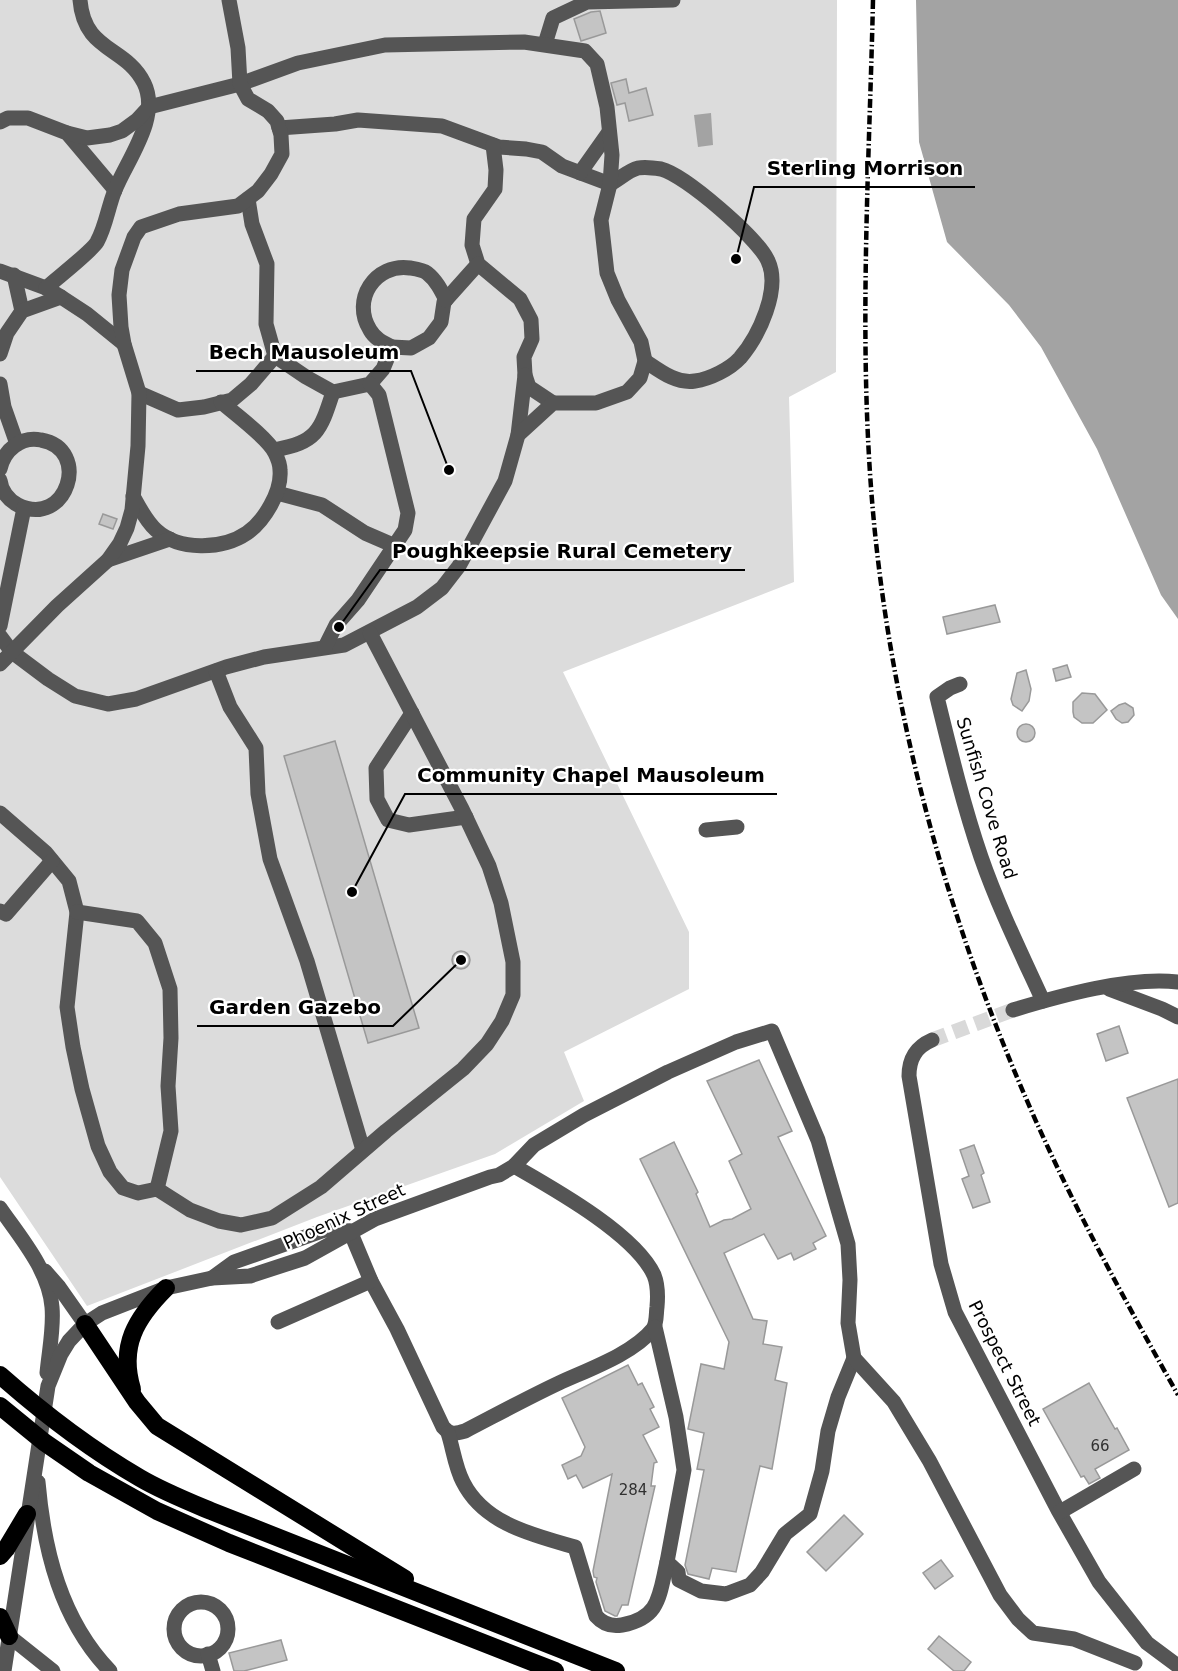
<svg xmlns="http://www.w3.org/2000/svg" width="1178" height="1671" viewBox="0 0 1178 1671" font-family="'DejaVu Sans',sans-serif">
<rect width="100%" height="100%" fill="#fff"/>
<!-- green -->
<polygon fill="#dcdcdc" points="0,0 837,0 836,372 789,397 794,582 563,672 689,932 689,989 564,1052 584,1101 495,1154 317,1217 87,1306 0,1177"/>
<!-- water -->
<g fill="#a3a3a3">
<polygon points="916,0 1178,0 1178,619 1161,595 1097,449 1041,347 1009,305 947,242 919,142"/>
<polygon points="711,113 713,145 698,147 694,115"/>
</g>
<!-- building -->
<g fill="#c4c4c4" stroke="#999" stroke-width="1.5">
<polygon points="600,11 606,33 581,41 574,19 591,12"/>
<polygon points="626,79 629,93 646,88 653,115 629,121 625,103 617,105 611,83"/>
<polygon points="103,514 117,519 113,529 99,524"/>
<polygon points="995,605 1000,622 947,634 943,617"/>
<polygon points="1067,665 1071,677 1056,681 1053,669"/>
<polygon points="1026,670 1031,689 1029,701 1022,711 1013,705 1011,699 1017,673"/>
<polygon points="1082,693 1095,694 1107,710 1093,723 1082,723 1074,717 1073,712 1073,702"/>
<polygon points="1125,703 1133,708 1134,715 1128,722 1122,723 1116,719 1111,711 1119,705"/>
<circle cx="1026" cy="733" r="9"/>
<polygon points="335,741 419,1028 368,1043 284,756"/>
<circle cx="461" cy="960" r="9"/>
<polygon points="1119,1026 1128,1053 1106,1061 1097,1034"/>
<polygon points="759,1060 792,1131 778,1137 826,1236 813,1243 816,1249 794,1260 791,1253 778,1259 764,1234 724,1253 753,1319 767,1321 763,1344 782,1347 775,1380 787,1383 772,1469 760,1466 736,1572 712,1568 709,1579 688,1574 685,1565 704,1470 697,1469 704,1433 688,1429 701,1364 724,1369 729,1342 640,1159 674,1142 698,1192 696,1194 710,1227 724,1220 732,1219 751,1209 729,1161 742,1154 707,1081"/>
<polygon points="1178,1079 1178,1203 1169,1207 1127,1098"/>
<polygon points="974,1145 984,1173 981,1175 990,1202 973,1208 962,1179 969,1176 960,1150"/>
<polygon points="628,1365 638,1385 642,1383 654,1407 650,1409 659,1427 643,1435 657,1462 654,1463 651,1486 655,1486 628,1605 622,1605 617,1616 615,1616 605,1611 596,1582 597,1578 594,1577 593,1571 612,1474 583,1488 576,1475 568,1479 562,1465 581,1456 585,1447 562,1398"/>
<polygon points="1089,1383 1115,1429 1117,1428 1129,1450 1095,1469 1100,1478 1089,1484 1084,1476 1081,1477 1043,1409"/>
<polygon points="844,1515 863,1534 826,1571 807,1552"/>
<polygon points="941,1560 953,1576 935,1589 923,1573"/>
<polygon points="939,1636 971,1662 964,1671 954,1671 928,1649"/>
<polygon points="281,1640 287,1660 244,1671 234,1671 229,1653"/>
</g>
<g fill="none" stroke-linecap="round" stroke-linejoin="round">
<!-- minor-tunnel -->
<polyline stroke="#d9d9d9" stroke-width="15" stroke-dasharray="15 8" stroke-linecap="butt" points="932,1040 1013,1010"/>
<!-- minor -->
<g stroke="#555" stroke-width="15">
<polyline points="545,44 553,18 587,2 673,0"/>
<polyline points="0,122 8,118 28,118 67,133 115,190"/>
<path d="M279,128l56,-4 23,-4 84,6 57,21 27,2 16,3 20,14 48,18c8,-4 19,-14 28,-16 5,-1 17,0 23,1 24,6 97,69 107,92 13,28 -9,75 -28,97 -10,11 -30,21 -45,23 -19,3 -35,-10 -50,-20"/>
<polyline points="493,145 496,170 495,189 474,219 472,245 478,264 520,299 531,320 532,339 524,357 525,375 529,387 553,403"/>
<polyline points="580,173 609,132"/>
<polyline points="248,199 252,224 267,264 266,324 275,356 306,377 333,392 370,384 383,369 392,347 411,348 429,338 441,322 444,302 478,264"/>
<polyline points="0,271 46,288"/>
<polyline points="14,275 22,311"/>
<polyline points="61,297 87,314 124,344"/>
<path d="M392,347c-8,-4 -17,-8 -22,-17 -19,-30 5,-67 40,-62 6,1 13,2 17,5 9,7 14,17 19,27"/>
<path d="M0,354l7,-21 15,-22 39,-14 -15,-9c11,-10 45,-36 51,-46 9,-16 11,-35 18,-52 12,-30 46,-73 29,-107 -18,-37 -60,-31 -64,-83"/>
<polyline points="0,384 4,407 17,444"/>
<polyline points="139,393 178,410 204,407 232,400 251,384 275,356"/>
<polyline points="518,435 525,375"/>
<path d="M274,450c43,-8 46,-18 59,-58"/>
<path d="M0,469c4,-19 21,-33 41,-29 51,9 26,89 -23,65 -10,-5 -17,-15 -18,-25"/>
<polyline points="277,493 322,505 365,533 395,546"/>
<path d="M133,496c6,11 13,25 23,34 23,21 66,20 91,3 17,-12 35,-41 33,-63 0,-5 -3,-13 -5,-17 -6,-14 -41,-40 -54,-51"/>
<polyline points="108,560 170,539"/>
<polyline points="0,626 24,508"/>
<polyline points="0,636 12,652 48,679 75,696 108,704 136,699 226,667 264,657 344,645 417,607 442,588 459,566 505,481 518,435 553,403 596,403 627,392 640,378 645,361 641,342 618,300 607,273 601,220 610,184 612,155 607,107 597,64 585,51 524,42 385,45 298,63 240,84 149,107 137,120 122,131 110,135 87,138 67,133"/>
<polyline points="325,647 336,625 358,600 405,530 408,513 379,395 370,384"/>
<polyline points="0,664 57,606 108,560 120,543 127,528 132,510 138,446 139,393 124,344 121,327 119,295 122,270 134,237 141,227 179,214 238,206 258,191 271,174 282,154 281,135 277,121 268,111 248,99 240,84 238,48 229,0"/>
<polyline points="216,671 230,707 256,748 258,794 270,859 307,961 363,1150"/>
<path d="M960,684l-10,4 -13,9c13,53 26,107 44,160 17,49 40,96 62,144"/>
<polyline points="412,713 376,768 377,799 388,820 409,825 466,817"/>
<polyline points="0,813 46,853 69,881 77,912 67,1007 73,1047 82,1089 98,1146 110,1172 123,1188 138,1193 157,1189 190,1210 219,1221 241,1225 272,1218 321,1187 386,1131 463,1069 487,1044 502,1021 513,995 513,962 501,903 489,866 462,809 370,633"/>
<polyline points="706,830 737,827"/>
<polyline points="0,911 6,914 52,861"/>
<polyline points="77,912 137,921 155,943 170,989 171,1038 168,1086 171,1131 157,1189"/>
<polyline points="1109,989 1162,1009 1178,1017"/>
<path d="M1013,1010c46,-14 117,-34 165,-28"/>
<path d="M932,1040c-16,7 -23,18 -23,36l32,188 14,48 103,198 41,72 48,61 31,23"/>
<path d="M0,1208c20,29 49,62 52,99 2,21 -3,44 -5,66"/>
<path d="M350,1231l21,50 26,48 46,98c7,8 12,7 22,4 31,-16 62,-33 94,-48 28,-13 74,-29 94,-54 4,-6 3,-16 4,-22 1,-11 1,-22 -3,-32 -19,-41 -100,-86 -140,-109"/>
<polyline points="45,1271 59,1287 85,1324"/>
<polyline points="212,1278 234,1262 325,1230 350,1231"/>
<polyline points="278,1322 371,1281"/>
<polyline points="655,1327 676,1417 684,1470 667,1562 678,1572 679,1580 701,1591 726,1594 750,1585 762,1572 785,1534 810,1514 822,1471 828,1431 838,1397 854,1358"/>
<path d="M448,1433c5,15 7,34 15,49 21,42 70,53 112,65l21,69c7,8 15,11 26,9 38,-7 37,-29 45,-63"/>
<path d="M38,1482c6,69 23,138 72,189"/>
<polyline points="1060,1512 1134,1469"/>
<circle cx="201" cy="1629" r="27"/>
<polyline points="9,1636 53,1671"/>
<polyline points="208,1654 213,1671"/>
<polyline points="4,1671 48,1386 61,1354 69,1341 85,1324 102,1313 166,1288 212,1278 250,1276 305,1258 375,1219 490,1177 499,1175 514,1166 534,1145 584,1115 668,1072 736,1042 772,1031 818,1140 848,1244 850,1280 848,1323 854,1358 894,1402 929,1460 1000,1595 1018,1619 1033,1633 1074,1639 1135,1663"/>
</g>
<!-- highway -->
<g stroke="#000" stroke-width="18">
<polyline points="85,1324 137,1402 157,1426 405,1579"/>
<path d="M0,1375c43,38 90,74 140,103 22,13 47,23 71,33l405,160"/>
<path d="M132,1389c-13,-43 4,-71 34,-101"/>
<polyline points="0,1406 44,1442 89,1473 157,1511 229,1543 555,1671"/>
<polyline points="0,1556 6,1549 27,1514"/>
<polyline points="0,1617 9,1636"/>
</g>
<!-- rail -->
<path stroke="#000" stroke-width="4.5" stroke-dasharray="9 3 1.5 3" stroke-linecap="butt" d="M873,0c-4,177 -16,356 2,533 20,194 73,385 150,563 44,103 98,201 153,299"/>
</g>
<g text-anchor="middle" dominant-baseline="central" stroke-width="4.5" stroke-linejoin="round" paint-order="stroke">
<!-- number labels -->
<g font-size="15" fill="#313131">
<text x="1100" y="1446">66</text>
<text x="633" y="1490">284</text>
</g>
<!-- street labels -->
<g font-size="18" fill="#000" stroke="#fff">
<text transform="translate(987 798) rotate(73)">Sunfish Cove Road</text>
<text transform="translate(344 1216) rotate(-25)">Phoenix Street</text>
<text transform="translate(1005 1363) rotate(63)">Prospect Street</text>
</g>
</g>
<!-- callouts -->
<path fill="none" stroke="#000" stroke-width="2" d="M736 259L754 187H975M449 470L411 371H196M339 627L380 570H745M352 892L405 794H777M461 960L393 1026H197"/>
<g fill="#000" stroke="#fff" stroke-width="2">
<circle cx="736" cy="259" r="6"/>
<circle cx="449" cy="470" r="6"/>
<circle cx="339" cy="627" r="6"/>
<circle cx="352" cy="892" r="6"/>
<circle cx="461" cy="960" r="6"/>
</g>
<g font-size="20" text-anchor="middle" font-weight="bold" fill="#000" stroke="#fff" stroke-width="4.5" stroke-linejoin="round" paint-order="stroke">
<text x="865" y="175">Sterling Morrison</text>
<text x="304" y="359">Bech Mausoleum</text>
<text x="562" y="558">Poughkeepsie Rural Cemetery</text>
<text x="591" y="782">Community Chapel Mausoleum</text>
<text x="295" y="1014">Garden Gazebo</text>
</g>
</svg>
